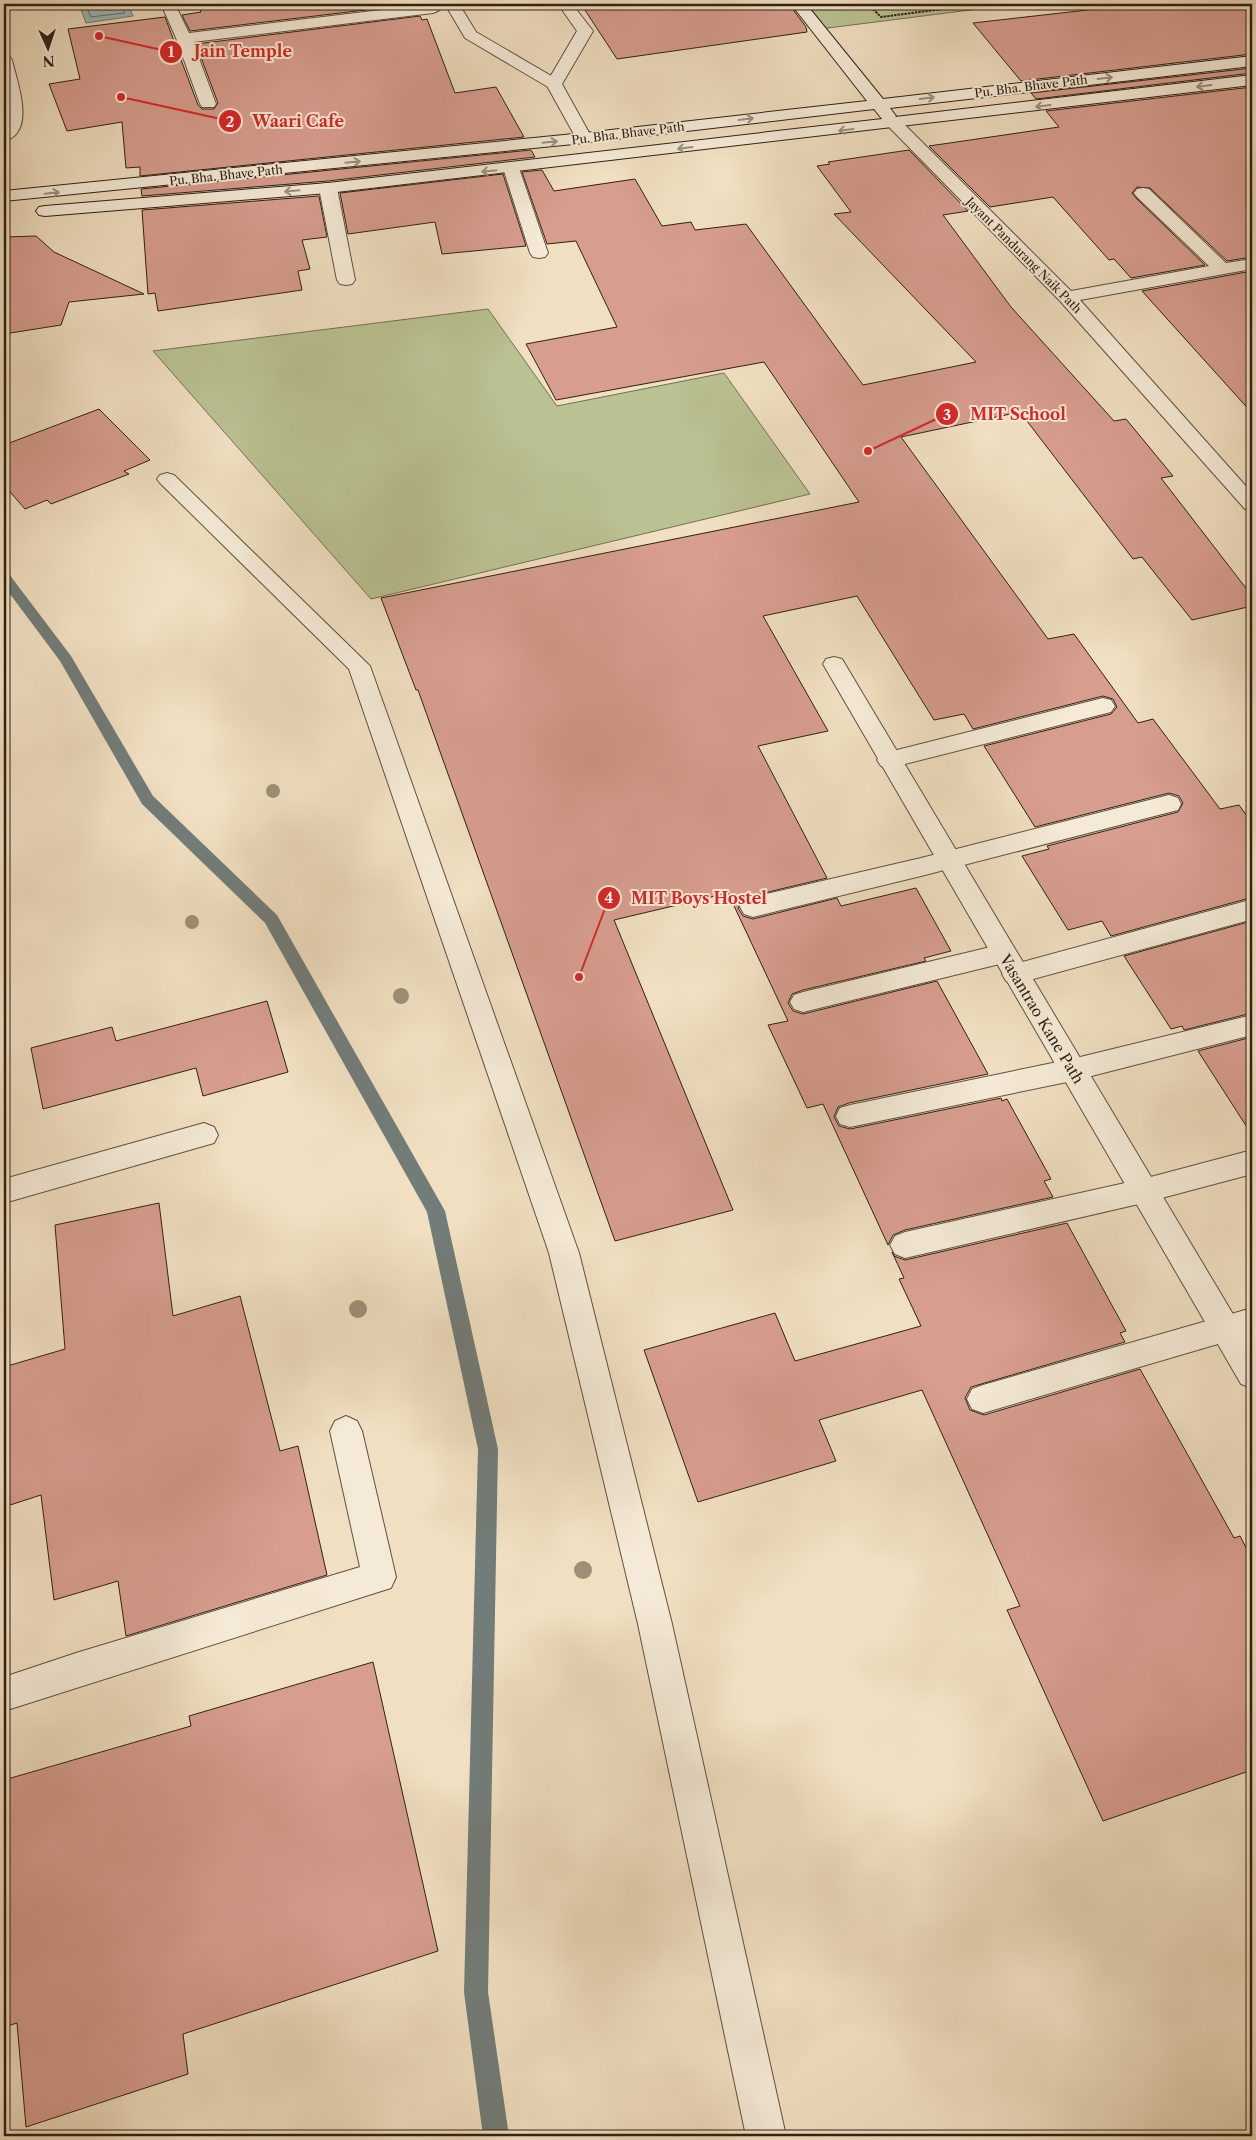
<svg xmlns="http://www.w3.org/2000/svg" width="1256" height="2140" viewBox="0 0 1256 2140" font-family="'Libre Caslon Text',serif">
<rect width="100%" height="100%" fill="#f0dfc1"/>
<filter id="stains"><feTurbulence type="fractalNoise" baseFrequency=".004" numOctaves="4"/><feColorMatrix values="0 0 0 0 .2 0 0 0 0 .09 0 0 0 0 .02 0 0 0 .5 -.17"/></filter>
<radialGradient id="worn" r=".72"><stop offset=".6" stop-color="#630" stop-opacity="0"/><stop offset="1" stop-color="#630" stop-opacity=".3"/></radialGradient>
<!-- green -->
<g fill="#bac192" stroke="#757053">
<polygon points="798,4 1018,4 820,29"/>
<polygon points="488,309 557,406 724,373 810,494 371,599 153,351"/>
</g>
<!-- water -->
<polygon fill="#9ebabc" stroke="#727c79" points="79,4 128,4 133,16 86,23"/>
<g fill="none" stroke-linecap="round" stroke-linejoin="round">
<!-- shore -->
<polyline stroke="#676d68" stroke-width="1" points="85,4 91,17 124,13 124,4"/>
<!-- stream -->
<polygon fill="#727c79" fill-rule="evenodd" points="4,573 9,574 71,656 153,796 277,915 445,1211 498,1449 488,1992 509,2136 483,2136 464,1992 478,1449 427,1212 265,923 142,804 60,661 4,586"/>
</g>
<!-- building -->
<g fill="#d79d8f" stroke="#302014">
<polygon points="198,4 415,4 190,31 182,15 201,12"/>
<polygon points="581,4 789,4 806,27 807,32 617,59"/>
<polygon points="1140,4 1252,4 1252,54 1021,81 973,23"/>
<polygon points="420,16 422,20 427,19 455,93 496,87 524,137 140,176 140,167 126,168 122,122 67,131 49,84 80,79 68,29 165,17 198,105 202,109 214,109 218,103 196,44"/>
<polygon points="1252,68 1252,73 1036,99 1031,93"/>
<polygon points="1252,87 1252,257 1227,261 1150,188 1137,187 1132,193 1136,198 1205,265 1131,278 1114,259 1109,260 1053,197 990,207 929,146 1059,127 1046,111"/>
<polygon points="531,150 535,157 328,181 142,196 141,189"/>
<polygon points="909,150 968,211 943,215 1011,307 1114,421 1126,419 1173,476 1161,478 1252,596 1252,606 1192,620 1142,557 1133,559 1020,412 901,437 1048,639 1074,634 1138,723 1153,719 1220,809 1239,805 1252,823 1252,901 1246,899 1111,936 1102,921 1068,930 1022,856 1049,849 1047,846 1178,812 1183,803 1179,796 1169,793 1035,827 984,746 1111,714 1117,707 1113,699 1103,696 973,729 964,714 934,720 857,596 763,616 828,731 758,746 827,878 743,898 738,908 743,916 753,919 837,898 841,906 916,888 951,951 924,958 926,961 803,990 792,994 788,1003 793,1011 803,1014 937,981 988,1074 849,1103 838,1107 834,1117 839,1126 850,1129 1001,1098 1002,1101 1007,1099 1051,1179 1044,1181 1053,1197 905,1230 893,1235 888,1245 823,1104 807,1108 768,1025 788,1021 728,893 614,920 733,1210 615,1241 418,690 416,690 381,598 859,502 764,362 556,400 526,344 617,327 576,241 547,244 522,172 542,170 554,191 635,179 662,226 691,222 695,230 746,224 863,385 976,362 834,214 851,212 817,166 830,164 828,162"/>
<polygon points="503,174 526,246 442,254 435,222 348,234 340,193"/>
<polygon points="319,196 327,237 302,240 310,269 298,271 302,290 158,311 155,293 148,294 142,210"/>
<polygon points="36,236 54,252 144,294 69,302 61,325 4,334 4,237"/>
<polygon points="1252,271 1252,413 1142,291"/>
<polygon points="99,409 150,460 124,471 129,474 51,504 47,500 25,509 4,485 4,445"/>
<polygon points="1252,921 1252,1013 1184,1030 1182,1026 1171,1029 1124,956"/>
<polygon points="267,1001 288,1072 203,1096 196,1068 43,1109 31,1048 112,1027 116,1041"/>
<polygon points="1252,1037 1252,1135 1198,1051"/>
<polygon points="159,1203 173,1316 240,1296 280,1451 298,1446 327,1575 126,1636 118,1581 54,1600 41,1495 4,1507 4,1367 65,1349 55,1225"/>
<polygon points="1067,1223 1126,1331 1120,1333 1125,1342 971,1387 965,1398 970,1410 984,1415 1140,1369 1234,1538 1240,1536 1252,1559 1252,1770 1103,1821 1007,1610 1020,1606 922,1390 819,1420 836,1461 698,1502 644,1350 775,1313 795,1361 921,1326 899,1279 904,1278 892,1252 894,1256 905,1260"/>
<polygon points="373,1662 438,1951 183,2034 188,2074 26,2127 17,2023 4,2027 4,1780 191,1726 189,1716"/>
</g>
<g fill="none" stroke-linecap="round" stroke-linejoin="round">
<defs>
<g id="lane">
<polygon points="445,4 459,4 476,32 560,81 562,84 560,87 548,87 465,38"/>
<path d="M4,55l6,2 2,3c5,22 25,73 -8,81v-14l4,-14 -4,-19z"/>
<polygon points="511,163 517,164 519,168 548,253 545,257 539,258 533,257 530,253 503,168 505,164"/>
<polygon points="328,183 334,184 337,188 355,280 352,284 346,285 340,284 337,280 319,188 322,184"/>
<polygon points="1103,698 1111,700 1115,706 1111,712 889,768 881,766 877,760 881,754 889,752"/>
<polygon points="1169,795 1178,798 1181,804 1178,810 921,876 753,917 744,914 740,907 744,900 753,897 921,858"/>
<polygon points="1246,901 1252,903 1252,919 1246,921 1015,984 1006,981 1002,974 1006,967 1015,964"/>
<polygon points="1003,944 1012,947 1016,954 1012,961 803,1012 794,1009 790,1002 794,995 803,992"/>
<polygon points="1252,1015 1252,1035 1072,1081 850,1127 840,1124 836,1116 840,1108 850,1105 1072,1059"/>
<polygon points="1252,1150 1252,1174 1143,1203 905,1258 895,1254 890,1245 895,1236 905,1232 1143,1179"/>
<polygon points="1252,1308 1252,1334 983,1413 972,1409 967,1399 972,1389 983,1385"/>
</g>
<g id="street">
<polygon points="161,4 175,4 189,33 431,4 438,5 441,8 438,11 433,13 193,42 216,104 214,107 202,107 200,104 176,38"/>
<polygon points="558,4 572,4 593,31 562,84 592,138 590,142 578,142 576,138 546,84 577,31"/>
<polygon points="895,119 901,121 1071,291 1209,266 1137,197 1134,193 1137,189 1143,188 1149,189 1226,263 1252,259 1252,269 1080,300 1252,493 1252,511 1245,509 1060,301 889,127 887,124 889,121"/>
<polygon points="167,473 174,475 370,666 579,1253 672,1624 786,2136 746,2136 638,1624 549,1253 349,669 160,483 157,479 160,475"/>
<polygon points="834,657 842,659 845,664 1252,1346 1252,1388 1241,1384 823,664 826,659"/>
<polygon points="204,1123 214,1127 218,1135 214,1143 4,1203 4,1179"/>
<polygon points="346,1416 357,1421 362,1431 396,1577 391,1588 4,1711 4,1677 76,1653 360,1567 330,1431 335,1421"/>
</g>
<polygon id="secondary" points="791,4 806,4 883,99 1252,56 1252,66 890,108 896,116 895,117 1252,75 1252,85 328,193 45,216 39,215 36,211 39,207 45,206 328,183 882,119 874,109 584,143 4,201 4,191 584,133 867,101"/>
</defs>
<!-- lane casing -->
<use href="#lane" stroke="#60503f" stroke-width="2"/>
<!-- street casing -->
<use href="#street" stroke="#60503f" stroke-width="2"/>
<!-- secondary casing -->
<use href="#secondary" stroke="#302014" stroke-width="2"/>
<!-- path -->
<polyline stroke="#302014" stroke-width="2" stroke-dasharray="2.5 1" stroke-linecap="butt" points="868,4 881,17 981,4"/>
<!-- lane -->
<use href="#lane" fill="#f5ead7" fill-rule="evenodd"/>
<!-- street -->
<use href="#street" fill="#f5ead7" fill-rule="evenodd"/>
<!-- secondary -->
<use href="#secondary" fill="#f5ead7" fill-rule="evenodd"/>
</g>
<!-- trees -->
<g fill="#9d9077">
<circle cx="273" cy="791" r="7"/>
<circle cx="192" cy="922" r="7"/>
<circle cx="401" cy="996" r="8"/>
<circle cx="358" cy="1309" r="9"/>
<circle cx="583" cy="1570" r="9"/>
</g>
<!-- one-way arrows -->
<defs><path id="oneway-shaft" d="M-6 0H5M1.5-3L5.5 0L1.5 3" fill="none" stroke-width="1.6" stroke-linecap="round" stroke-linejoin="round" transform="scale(1.25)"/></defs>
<g stroke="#9c8f7f">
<use href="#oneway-shaft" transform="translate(1105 78) rotate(-7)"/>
<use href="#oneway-shaft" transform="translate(1204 86) rotate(173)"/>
<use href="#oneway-shaft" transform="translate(927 98) rotate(-7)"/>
<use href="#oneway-shaft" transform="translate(1043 106) rotate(173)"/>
<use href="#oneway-shaft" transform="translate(746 119) rotate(-7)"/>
<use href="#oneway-shaft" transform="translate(846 130) rotate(173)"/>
<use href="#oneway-shaft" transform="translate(550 142) rotate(-6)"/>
<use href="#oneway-shaft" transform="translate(685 148) rotate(173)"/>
<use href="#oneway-shaft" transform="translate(353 162) rotate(-6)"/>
<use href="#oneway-shaft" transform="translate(489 171) rotate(174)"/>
<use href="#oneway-shaft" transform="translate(292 191) rotate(175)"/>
<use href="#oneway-shaft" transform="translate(52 193) rotate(-6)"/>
</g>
<g text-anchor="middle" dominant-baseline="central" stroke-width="4" stroke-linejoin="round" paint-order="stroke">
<!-- far-street labels -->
<g font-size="12" fill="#302014" stroke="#f5ead7">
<text transform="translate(1031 86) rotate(-7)">Pu. Bha. Bhave Path</text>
<text transform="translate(628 133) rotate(-7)">Pu. Bha. Bhave Path</text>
<text transform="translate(226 175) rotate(-6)">Pu. Bha. Bhave Path</text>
<text transform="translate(1024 255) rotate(45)">Jayant Pandurang Naik Path</text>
</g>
<!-- street labels -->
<g font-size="15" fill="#302014" stroke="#f5ead7">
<text transform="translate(1042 1019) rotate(59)">Vasantrao Kane Path</text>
</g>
</g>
<!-- callouts -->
<path fill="none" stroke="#d62828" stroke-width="2" d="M99 36L171 52M121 97L230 121M868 451L947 414M579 977L609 898"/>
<g fill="#d62828" stroke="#f5ead7" stroke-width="2">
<circle cx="99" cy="36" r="5"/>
<circle cx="121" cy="97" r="5"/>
<circle cx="868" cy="451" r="5"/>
<circle cx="579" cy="977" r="5"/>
<circle cx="171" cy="52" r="12"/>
<circle cx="230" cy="121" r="12"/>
<circle cx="947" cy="414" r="12"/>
<circle cx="609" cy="898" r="12"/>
</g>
<g font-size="15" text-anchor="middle" font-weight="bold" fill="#fff">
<text x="171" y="57">1</text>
<text x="230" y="127">2</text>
<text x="947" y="420">3</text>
<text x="609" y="903">4</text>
</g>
<g font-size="16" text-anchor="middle" font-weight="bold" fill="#d62828" stroke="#f5ead7" stroke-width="4" stroke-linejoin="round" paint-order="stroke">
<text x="243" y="57">Jain Temple</text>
<text x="298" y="127">Waari Cafe</text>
<text x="1018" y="420">MIT School</text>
<text x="699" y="904">MIT Boys Hostel</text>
</g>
<!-- margin -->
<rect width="1256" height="2140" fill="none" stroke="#f0dfc1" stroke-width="20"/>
<rect x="5" y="5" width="1246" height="2130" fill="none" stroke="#302014" stroke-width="2.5"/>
<rect x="10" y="10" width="1236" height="2120" fill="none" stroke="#302014"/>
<!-- north arrow -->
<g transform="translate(48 48) rotate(177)" stroke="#f5ead7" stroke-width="4" paint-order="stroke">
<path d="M0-4L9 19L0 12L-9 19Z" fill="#302014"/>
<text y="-8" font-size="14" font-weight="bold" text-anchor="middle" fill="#302014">N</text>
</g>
<rect width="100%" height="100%" filter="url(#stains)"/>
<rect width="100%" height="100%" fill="url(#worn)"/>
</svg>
